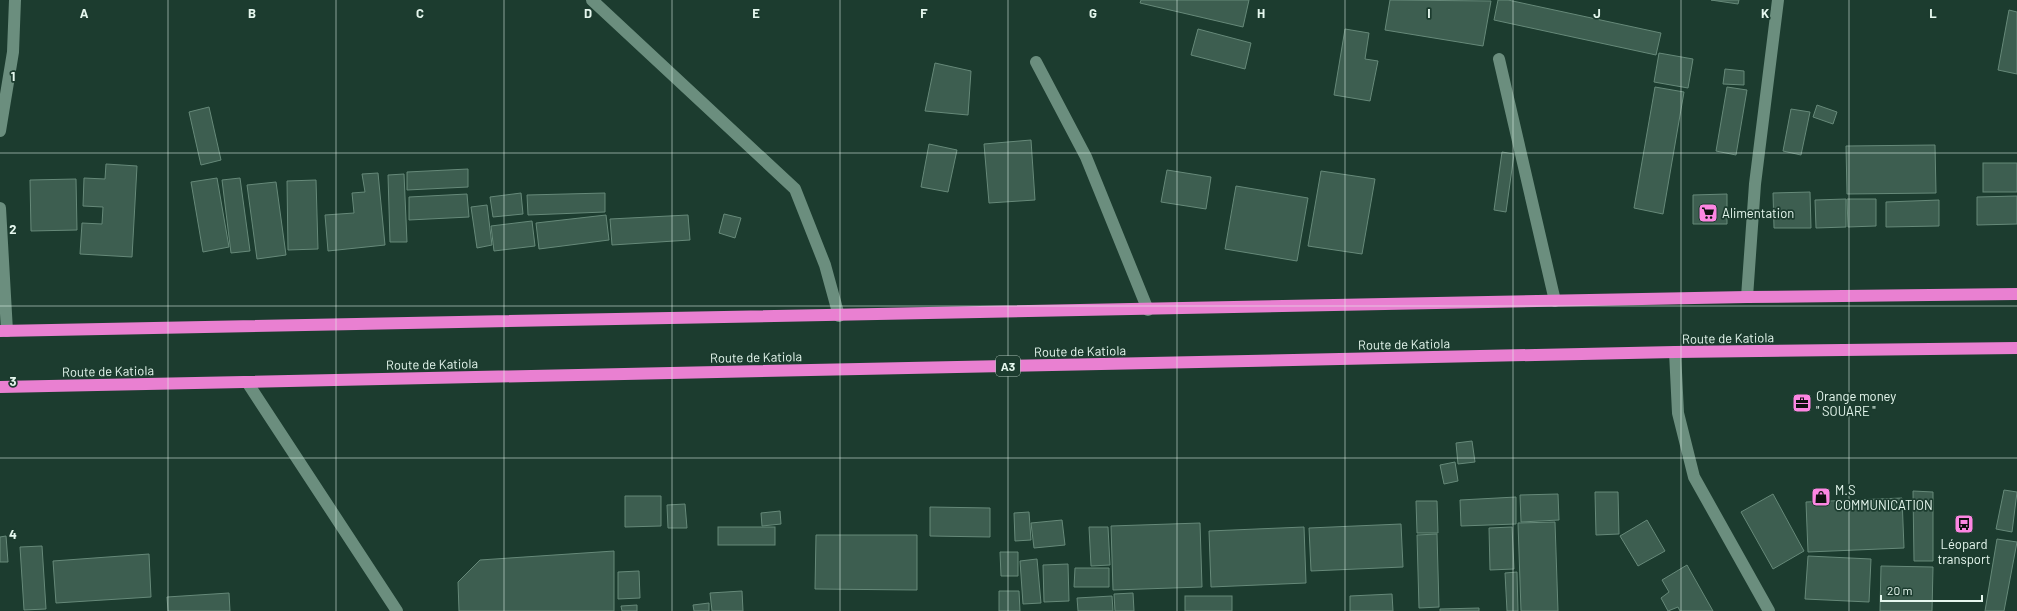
<svg xmlns="http://www.w3.org/2000/svg" width="2017" height="611" viewBox="0 0 2017 611" font-family="Barlow,sans-serif">
<rect width="100%" height="100%" fill="#1c3c2f"/>
<!-- building -->
<g fill="#3d5e50" stroke="#668979">
<polygon points="1141,0 1249,0 1243,27 1140,3"/>
<polygon points="1390,0 1491,1 1483,46 1385,30"/>
<polygon points="1498,0 1508,0 1661,33 1656,55 1494,20"/>
<polygon points="1711,0 1739,0 1738,4"/>
<polygon points="2009,10 2017,12 2017,74 1998,70"/>
<polygon points="1198,29 1251,43 1245,69 1191,55"/>
<polygon points="1345,29 1369,33 1365,59 1378,61 1370,101 1334,95"/>
<polygon points="1659,53 1693,59 1688,88 1654,82"/>
<polygon points="935,63 971,71 968,115 925,111"/>
<polygon points="1725,69 1744,71 1744,85 1723,84"/>
<polygon points="1655,87 1684,92 1663,214 1634,208"/>
<polygon points="1727,87 1747,90 1736,155 1716,151"/>
<polygon points="1817,105 1837,112 1833,124 1813,117"/>
<polygon points="209,107 221,160 201,165 189,112"/>
<polygon points="1791,109 1810,112 1801,155 1783,151"/>
<polygon points="1031,140 1035,200 989,203 984,144"/>
<polygon points="929,144 957,150 948,192 921,187"/>
<polygon points="1935,145 1936,193 1847,194 1846,146"/>
<polygon points="1502,152 1514,154 1506,212 1494,210"/>
<rect x="1983" y="163" width="34" height="29"/>
<polygon points="106,164 137,166 132,257 80,254 82,223 102,224 103,207 83,206 84,178 105,179"/>
<polygon points="468,169 468,187 407,190 407,172"/>
<polygon points="1167,170 1211,177 1206,209 1161,202"/>
<polygon points="1321,171 1375,179 1362,254 1308,246"/>
<polygon points="378,173 385,245 328,251 325,215 354,213 352,193 365,192 362,174"/>
<polygon points="404,174 407,242 390,242 388,175"/>
<polygon points="217,178 229,247 203,252 191,182"/>
<polygon points="240,178 250,251 231,253 222,180"/>
<polygon points="76,179 77,230 31,231 30,180"/>
<polygon points="316,180 318,249 288,250 287,181"/>
<polygon points="276,182 286,255 257,259 247,185"/>
<polygon points="1236,186 1308,198 1297,261 1225,249"/>
<polygon points="1810,192 1811,228 1774,228 1773,193"/>
<polygon points="521,193 523,214 493,217 490,197"/>
<polygon points="605,193 605,212 528,215 527,195"/>
<polygon points="467,194 469,217 409,220 409,197"/>
<polygon points="1727,194 1727,224 1693,224 1693,195"/>
<polygon points="2017,196 2017,224 1977,225 1977,197"/>
<polygon points="1846,199 1846,227 1816,228 1815,200"/>
<polygon points="1847,199 1876,199 1876,226 1848,227"/>
<polygon points="1939,200 1939,226 1886,227 1886,202"/>
<polygon points="487,205 492,245 477,248 471,207"/>
<polygon points="724,214 741,218 735,238 719,233"/>
<polygon points="606,215 609,240 539,249 536,223"/>
<polygon points="688,215 690,240 612,245 610,219"/>
<polygon points="532,221 535,246 494,251 491,226"/>
<polygon points="1472,441 1475,462 1458,464 1456,443"/>
<polygon points="1455,462 1458,481 1444,484 1440,465"/>
<polygon points="2004,490 2017,492 2012,532 1996,529"/>
<polygon points="1913,491 1933,492 1933,561 1914,561"/>
<polygon points="1595,492 1618,492 1619,534 1596,535"/>
<polygon points="1558,494 1559,520 1521,522 1520,495"/>
<polygon points="1773,494 1804,551 1773,569 1741,512"/>
<polygon points="625,496 661,496 661,526 625,527"/>
<polygon points="1516,497 1516,524 1461,526 1460,500"/>
<polygon points="1902,498 1904,548 1808,552 1806,502"/>
<polygon points="1416,501 1437,501 1438,533 1417,533"/>
<polygon points="685,504 687,528 668,528 667,505"/>
<polygon points="930,507 990,508 990,537 930,536"/>
<polygon points="780,511 781,524 762,526 761,513"/>
<polygon points="1029,512 1031,540 1015,541 1014,513"/>
<polygon points="1062,520 1065,545 1034,548 1031,523"/>
<polygon points="1647,520 1665,551 1638,566 1620,536"/>
<polygon points="1555,522 1558,611 1521,611 1518,523"/>
<polygon points="1200,523 1202,587 1113,590 1111,526"/>
<polygon points="1401,524 1403,567 1311,571 1309,528"/>
<rect x="718" y="527" width="57" height="18"/>
<polygon points="1089,527 1108,527 1110,565 1091,566"/>
<polygon points="1304,527 1306,583 1211,587 1209,531"/>
<polygon points="1512,527 1514,569 1490,570 1489,528"/>
<polygon points="1437,534 1439,607 1419,608 1417,535"/>
<polygon points="816,535 917,535 917,590 815,589"/>
<polygon points="6,536 8,562 0,562 0,537"/>
<polygon points="1997,539 2017,542 2004,611 1985,611"/>
<polygon points="42,546 46,609 24,610 20,547"/>
<polygon points="614,551 614,611 459,611 458,582 480,560"/>
<polygon points="1000,552 1018,552 1018,576 1001,576"/>
<polygon points="149,554 151,597 56,603 53,561"/>
<polygon points="1808,556 1871,559 1869,602 1805,599"/>
<polygon points="1037,559 1041,603 1023,604 1020,561"/>
<polygon points="1068,564 1069,601 1044,602 1043,565"/>
<polygon points="1687,565 1713,611 1680,611 1678,607 1668,611 1661,598 1669,592 1662,580"/>
<polygon points="1881,566 1933,567 1932,611 1880,611"/>
<polygon points="1075,568 1109,568 1109,587 1074,587"/>
<polygon points="639,571 640,598 618,599 618,572"/>
<polygon points="1517,572 1518,611 1507,611 1505,573"/>
<polygon points="742,591 743,611 712,611 710,593"/>
<polygon points="999,591 1019,591 1020,611 999,611"/>
<polygon points="229,593 230,611 168,611 167,597"/>
<polygon points="1133,593 1134,611 1115,611 1114,594"/>
<polygon points="1392,594 1393,611 1350,611 1350,596"/>
<polygon points="1112,596 1113,611 1078,611 1077,598"/>
<rect x="1185" y="596" width="47" height="15"/>
<polygon points="709,603 709,611 694,611 693,605"/>
<polygon points="637,605 637,611 622,611 621,606"/>
<polygon points="1479,608 1479,611 1440,611 1440,609"/>
</g>
<g fill="none" stroke-linecap="round" stroke-linejoin="round">
<!-- minor -->
<g stroke="#6b8e7e" stroke-width="12">
<polyline points="592,0 795,189 825,265 839,316"/>
<polyline points="1499,59 1555,301"/>
<polyline points="1036,62 1086,157 1148,310"/>
<polyline points="0,131 13,52 15,0"/>
<polyline points="0,208 7,331"/>
<polyline points="1747,297 1755,184 1778,0"/>
<polyline points="1675,352 1678,413 1694,477 1769,611"/>
<polyline points="247,382 397,611"/>
</g>
<!-- highway -->
<g stroke="#e980d1" stroke-width="12">
<polyline points="0,331 1747,297 2017,294"/>
<polyline points="0,387 1675,352 2017,348"/>
</g>
</g>
<!-- grid -->
<path fill="none" stroke="#e5f7ee" stroke-width="1" stroke-opacity="0.55" d="M168,0v611M336,0v611M504,0v611M672,0v611M840,0v611M1008,0v611M1177,0v611M1345,0v611M1513,0v611M1681,0v611M1849,0v611M0,153h2017M0,306h2017M0,458h2017"/>
<!-- icons -->
<defs>
<symbol id="supermarket-square" viewBox="-11 -11 22 22"><rect x="-9" y="-9" width="18" height="18" rx="4" fill="#fd86e2" stroke="#1c3c2f"/><path d="M-6-5.5h2.5l.6 2H6L4.5 2H-2.5L-4.4-4H-6ZM-1.5 3.2a1.3 1.3 0 1 0 .1 0ZM3 3.2a1.3 1.3 0 1 0 .1 0Z" fill="#111"/></symbol>
<symbol id="office-square" viewBox="-11 -11 22 22"><rect x="-9" y="-9" width="18" height="18" rx="4" fill="#fd86e2" stroke="#1c3c2f"/><path d="M-6-3h4V-5.5h4V-3h4V5H-6ZM-1-4.5V-3h2v-1.5ZM-6 0V1H6V0Z" fill="#111"/></symbol>
<symbol id="shop-square" viewBox="-11 -11 22 22"><rect x="-9" y="-9" width="18" height="18" rx="4" fill="#fd86e2" stroke="#1c3c2f"/><path d="M-5-2.5h2.3a2.7 3.5 0 0 1 5.4 0H5L5.5 6h-11ZM-1.5-2.5h3a1.5 2.3 0 0 0-3 0Z" fill="#111"/></symbol>
<symbol id="bus-square" viewBox="-11 -11 22 22"><rect x="-9" y="-9" width="18" height="18" rx="4" fill="#fd86e2" stroke="#1c3c2f"/><path d="M-5-6H5V4H4V6H2V4H-2V6H-4V4H-5ZM-3.5-4V0h7V-4ZM-3.5 1.2v1.5H-2V1.2ZM2 1.2v1.5H3.5V1.2Z" fill="#111"/></symbol>
</defs>
<g fill-rule="evenodd">
<use href="#supermarket-square" x="1697" y="202" width="22" height="22"/>
<use href="#office-square" x="1791" y="392" width="22" height="22"/>
<use href="#shop-square" x="1810" y="486" width="22" height="22"/>
<use href="#bus-square" x="1953" y="513" width="22" height="22"/>
</g>
<g text-anchor="middle" dominant-baseline="central" stroke-width="3.5" stroke-linejoin="round" paint-order="stroke">
<!-- shield labels -->
<rect fill="#1c3c2f" stroke="#a9bfb5" stroke-width="1" x="996" y="356" width="24" height="20" rx="3"/>
<g font-size="12" font-weight="bold" fill="#e5f7ee">
<text x="1008" y="366">A3</text>
</g>
<!-- poi labels -->
<g font-size="13" fill="#e5f7ee" stroke="#1c3c2f" text-anchor="start">
<text x="1722" y="213">Alimentation</text>
<text x="1816" y="396">Orange money<tspan x="1816" dy="15">'' SOUARE ''</tspan></text>
<text x="1835" y="490">M.S<tspan x="1835" dy="15">COMMUNICATION</tspan></text>
<text x="1964" y="544" text-anchor="middle">Léopard<tspan x="1964" dy="15">transport</tspan></text>
</g>
<!-- street labels -->
<g font-size="13" fill="#e5f7ee" stroke="#1c3c2f">
<text transform="translate(1728 338) rotate(-1)">Route de Katiola</text>
<text transform="translate(1404 344) rotate(-1)">Route de Katiola</text>
<text transform="translate(1080 351) rotate(-1)">Route de Katiola</text>
<text transform="translate(756 357) rotate(-1)">Route de Katiola</text>
<text transform="translate(432 364) rotate(-1)">Route de Katiola</text>
<text transform="translate(108 371) rotate(-1)">Route de Katiola</text>
</g>
</g>
<g font-size="13" text-anchor="middle" font-weight="bold" fill="#e5f7ee" stroke="#1c3c2f" stroke-width="3.5" stroke-linejoin="round" paint-order="stroke">
<text x="84" y="18">A</text>
<text x="252" y="18">B</text>
<text x="420" y="18">C</text>
<text x="588" y="18">D</text>
<text x="756" y="18">E</text>
<text x="924" y="18">F</text>
<text x="1093" y="18">G</text>
<text x="1261" y="18">H</text>
<text x="1429" y="18">I</text>
<text x="1597" y="18">J</text>
<text x="1765" y="18">K</text>
<text x="1933" y="18">L</text>
<text x="13" y="81">1</text>
<text x="13" y="234">2</text>
<text x="13" y="386">3</text>
<text x="13" y="539">4</text>
</g>
<!-- scale -->
<path d="M1881 595v6h101v-6" fill="none" stroke="#e5f7ee" stroke-width="2"/>
<text x="1887" y="595" font-size="12" fill="#e5f7ee" stroke="#1c3c2f" stroke-width="3" paint-order="stroke">20 m</text>
</svg>
